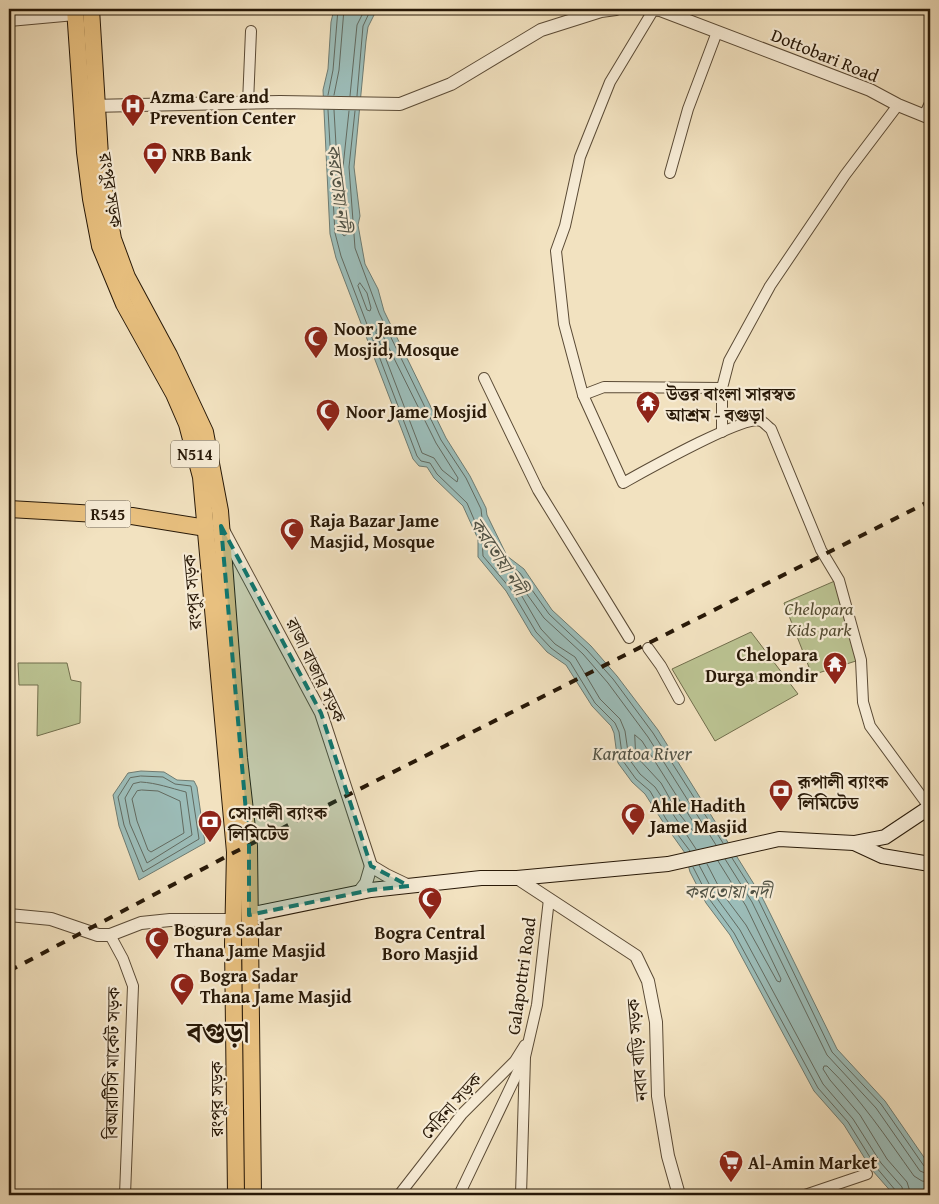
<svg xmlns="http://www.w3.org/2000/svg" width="939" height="1204" viewBox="0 0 939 1204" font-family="'Gentium Book Plus','Noto Serif Bengali',serif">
<rect width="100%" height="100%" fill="#f2e2c0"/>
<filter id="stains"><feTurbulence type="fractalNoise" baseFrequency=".004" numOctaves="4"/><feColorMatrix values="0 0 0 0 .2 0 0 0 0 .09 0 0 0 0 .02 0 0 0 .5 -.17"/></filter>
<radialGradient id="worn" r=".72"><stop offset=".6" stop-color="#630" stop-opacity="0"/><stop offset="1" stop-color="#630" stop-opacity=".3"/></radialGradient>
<!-- green -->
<g fill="#bbc392" stroke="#716e4c">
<polygon points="837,580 859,660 812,675 784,603"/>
<polygon points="751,632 798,694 715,741 672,669"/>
<polygon points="18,663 67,663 71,680 81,682 80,723 37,736 38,685 19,685"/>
</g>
<!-- water -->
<g fill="#9cbdb9" stroke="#6d7b72">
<polygon points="334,9 377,9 368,27 366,41 354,167 360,216 358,225 365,264 378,289 384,311 446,438 470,476 486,508 487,515 507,556 524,569 552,610 591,646 617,676 658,730 762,897 837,1049 885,1101 930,1166 930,1195 894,1195 872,1170 844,1125 814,1091 730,935 706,903 690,872 685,853 663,822 645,794 632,782 618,763 614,733 611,726 592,706 566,665 547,652 532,635 506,591 478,557 478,539 463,506 434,478 427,467 419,466 413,459 336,258 330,234 323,90 328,69 331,22"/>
<polygon points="141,771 164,772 177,780 194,781 197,787 205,843 139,880 119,826 113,795 128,773"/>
</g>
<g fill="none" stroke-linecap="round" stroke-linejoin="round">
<!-- shore -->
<g stroke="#626a60" stroke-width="1">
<polyline points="328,95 333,70 338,9"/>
<polyline points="334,95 339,70 344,9"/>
<polyline points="350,96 357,25 365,9"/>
<polyline points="357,96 363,26 371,9"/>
<polyline points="328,110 335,233 341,256 417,456 421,461 430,463 437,474 467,503 482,538 483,556 510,588 536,632 551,648 570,662 595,703 615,723 619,732 623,761 636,779 650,791 666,819 690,851"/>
<polyline points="334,110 341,232 344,236 347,234 348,215 343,167 349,111"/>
<polyline points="355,111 349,167 355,248 379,313 441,440 466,478 481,509 482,518 503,559 520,573 549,614 587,650 613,679 653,733 723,843"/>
<polygon points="360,283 367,293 371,308 370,311 367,310 358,286"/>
<polygon points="377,329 380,330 436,443 458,478 457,482 442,470 434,458 422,453 376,333"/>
<polygon points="635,735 642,741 697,828 696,831 693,831 677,811 661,783 636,756"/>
<polygon points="141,776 163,777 175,784 191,786 199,839 143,872 124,825 118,797 130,778"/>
<path d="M141,782c16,1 29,6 45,10l6,43 -45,28 -17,-39 -5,-26 8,-14z"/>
<polygon points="142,790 158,791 180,801 184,833 151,852 148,850 137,821 132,799 137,791"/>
<polyline points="696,849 655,787 640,774 629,759 625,731 620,719 600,699 575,657 555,644 541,629 520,593 521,590 524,590 544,618 583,654 608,683 648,737 716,845"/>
<polyline points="732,858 758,899 832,1052 881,1104 924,1166 930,1168"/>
<polyline points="725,859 752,902 827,1055 876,1108 920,1171 930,1175"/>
<polyline points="707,864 722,893 746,925 777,981 780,982 781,979 746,906 718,861"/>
<polyline points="699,865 716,897 740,930 823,1084 853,1119 881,1163 902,1187 903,1195"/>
<polyline points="693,867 710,900 734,933 818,1088 848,1122 876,1167 896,1191 897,1195"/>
<path d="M911,1195l-4,-13 -20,-23 -27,-44 -30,-35 -7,-11 1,-3h3c34,33 59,71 87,110l8,5 8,1"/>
</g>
<defs>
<g id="minor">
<path d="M654,9l-44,73 -30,75 -15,69 -9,25 8,73 19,71 40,88c20,-11 121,-68 138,-62 3,1 7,6 10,8l50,121 18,30 22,80 2,42 7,24 60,82"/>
<polyline points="248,103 251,31"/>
<polyline points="924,116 930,103"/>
<polyline points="670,173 688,109 717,32"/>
<polyline points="484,378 538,490 629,638"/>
<polyline points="583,395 604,387 722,388"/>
<polyline points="722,432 722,388 729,361 770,286 845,175 898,105"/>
<polyline points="648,648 661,666 679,699"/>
<polyline points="110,935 123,959 133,986 125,1195"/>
<polyline points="399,1195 462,1114 515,1061 525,1045"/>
<polyline points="459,1195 523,1061"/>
<polyline points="521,1195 525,1057 537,1005 549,899"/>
<polyline points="805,1195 867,1174"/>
</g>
<g id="tertiary">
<polyline points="649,9 660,10 870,90 898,105 930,118"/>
<polyline points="9,20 75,14"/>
<polyline points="90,106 280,102 400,104 451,84 541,30 601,11 616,9"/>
<polyline points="222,528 321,713 371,866"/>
<polyline points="371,866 386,875 409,886"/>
<polyline points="517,878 636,956 648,981 656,1022 658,1096 668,1156 679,1195"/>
<polyline points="359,892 366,883 371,866"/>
<polyline points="9,915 51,919 98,935 110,935 141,923 170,920 233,920"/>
</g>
<g id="secondary">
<polyline points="854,843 882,856 930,864"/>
<polyline points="249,915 371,890 481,878 517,878 668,864 779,839 854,843 885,837 930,807"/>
</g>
<polyline id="primary" points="9,509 132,516 206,528"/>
<g id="trunk">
<polyline points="75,9 85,152 91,199 100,246 124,304 174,394 187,424 201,477 235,852 233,944 236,1195"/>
<polyline points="91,9 101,172 113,239 127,277 169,355 205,432 220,511 239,758 249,846 253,1195"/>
</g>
</defs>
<!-- minor casing -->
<use href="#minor" stroke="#5a4a35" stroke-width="12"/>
<!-- tertiary casing -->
<use href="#tertiary" stroke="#5a4a35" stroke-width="14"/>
<!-- secondary casing -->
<use href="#secondary" stroke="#271807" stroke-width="16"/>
<!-- primary casing -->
<use href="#primary" stroke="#271807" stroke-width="18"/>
<!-- trunk casing -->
<use href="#trunk" stroke="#271807" stroke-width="18"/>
<!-- minor -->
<use href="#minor" stroke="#f7ecd6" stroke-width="10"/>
<!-- tertiary -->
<use href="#tertiary" stroke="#f7ecd6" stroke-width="12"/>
<!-- secondary -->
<use href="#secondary" stroke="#f7ecd6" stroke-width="14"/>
<!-- primary -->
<use href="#primary" stroke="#e9c180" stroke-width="16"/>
<!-- trunk -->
<use href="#trunk" stroke="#e9c180" stroke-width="16"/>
<!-- rail -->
<polyline stroke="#271807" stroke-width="4" stroke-dasharray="9 9" stroke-linecap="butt" points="9,971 235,852 930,501"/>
</g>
<!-- marked area -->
<path fill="#0f766e" fill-opacity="0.2" stroke="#0f766e" stroke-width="4" stroke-dasharray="10 6" stroke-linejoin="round" d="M221,526l100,187 50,153 38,20 -38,4 -122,25v-69z"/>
<!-- icons -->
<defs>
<symbol id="hospital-pin" viewBox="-11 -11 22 30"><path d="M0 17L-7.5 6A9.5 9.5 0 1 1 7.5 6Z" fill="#8f2418" stroke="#f7ecd6"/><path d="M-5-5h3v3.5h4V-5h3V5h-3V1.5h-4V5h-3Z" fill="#fff"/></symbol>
<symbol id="bank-pin" viewBox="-11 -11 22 30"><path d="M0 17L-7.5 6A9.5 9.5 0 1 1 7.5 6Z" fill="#8f2418" stroke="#f7ecd6"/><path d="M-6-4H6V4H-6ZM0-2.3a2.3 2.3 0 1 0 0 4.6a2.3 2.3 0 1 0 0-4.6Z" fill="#fff"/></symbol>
<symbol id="mosque-pin" viewBox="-11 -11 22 30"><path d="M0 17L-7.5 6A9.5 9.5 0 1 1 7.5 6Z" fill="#8f2418" stroke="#f7ecd6"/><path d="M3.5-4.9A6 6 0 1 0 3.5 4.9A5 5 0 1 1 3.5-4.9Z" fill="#fff"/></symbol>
<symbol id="temple-pin" viewBox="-11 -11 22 30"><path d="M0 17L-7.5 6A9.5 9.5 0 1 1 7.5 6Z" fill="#8f2418" stroke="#f7ecd6"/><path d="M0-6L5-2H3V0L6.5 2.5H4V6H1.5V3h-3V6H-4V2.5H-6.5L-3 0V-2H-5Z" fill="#fff"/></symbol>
<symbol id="supermarket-pin" viewBox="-11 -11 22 30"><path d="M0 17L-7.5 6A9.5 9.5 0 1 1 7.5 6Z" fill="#8f2418" stroke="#f7ecd6"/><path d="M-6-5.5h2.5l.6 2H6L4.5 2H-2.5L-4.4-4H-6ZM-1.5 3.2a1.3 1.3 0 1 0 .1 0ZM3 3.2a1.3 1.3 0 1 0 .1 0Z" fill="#fff"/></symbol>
</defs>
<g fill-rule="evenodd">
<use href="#hospital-pin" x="119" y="92" width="28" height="38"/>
<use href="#bank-pin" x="141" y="140" width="28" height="38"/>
<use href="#mosque-pin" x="302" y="324" width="28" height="38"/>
<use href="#temple-pin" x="634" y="389" width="28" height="38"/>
<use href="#mosque-pin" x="314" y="397" width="28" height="38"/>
<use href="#mosque-pin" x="278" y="516" width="28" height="38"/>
<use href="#temple-pin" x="821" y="650" width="28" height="38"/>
<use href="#bank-pin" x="767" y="777" width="28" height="38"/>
<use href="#mosque-pin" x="619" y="801" width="28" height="38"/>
<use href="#bank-pin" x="196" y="808" width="28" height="38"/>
<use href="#mosque-pin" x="416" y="885" width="28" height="38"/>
<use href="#mosque-pin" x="143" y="925" width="28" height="38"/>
<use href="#mosque-pin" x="168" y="971" width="28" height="38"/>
<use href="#supermarket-pin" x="717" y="1148" width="28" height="38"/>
</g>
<g text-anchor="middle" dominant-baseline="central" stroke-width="4.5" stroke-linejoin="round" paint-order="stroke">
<!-- shield labels -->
<g fill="#f7ecd6" stroke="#655845" stroke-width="1">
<rect x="171" y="440.5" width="48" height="27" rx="4"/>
<rect x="85.5" y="500.5" width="45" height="27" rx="4"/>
</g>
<g font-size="16" font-weight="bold" fill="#271807">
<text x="195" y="454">N514</text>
<text x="108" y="514">R545</text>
</g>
<!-- street labels -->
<g font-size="18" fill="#271807" stroke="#f7ecd6">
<text transform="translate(825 55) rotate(22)">Dottobari Road</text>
<text transform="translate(111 190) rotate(81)">রংপুর সড়ক</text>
<text transform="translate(192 592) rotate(-95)">রংপুর সড়ক</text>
<text transform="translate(316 670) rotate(64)">রাজা বাজার সড়ক</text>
<text transform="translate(521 976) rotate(-82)">Galapottri Road</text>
<text transform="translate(637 1050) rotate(-95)">নবাব বাড়ি সড়ক</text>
<text transform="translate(112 1063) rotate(-89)">বিআরটিসি মার্কেট সড়ক</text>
<text transform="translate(216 1099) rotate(-90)">রংপুর সড়ক</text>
<text transform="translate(451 1106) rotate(-48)">মেরিনা সড়ক</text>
</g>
<!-- poi labels -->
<g font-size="18" font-weight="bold" fill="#271807" stroke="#f7ecd6" text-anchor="start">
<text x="150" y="96">Azma Care and<tspan x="150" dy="21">Prevention Center</tspan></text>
<text x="172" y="154">NRB Bank</text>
<text x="334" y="328">Noor Jame<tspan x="334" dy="21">Mosjid, Mosque</tspan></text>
<text x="666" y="393">উত্তর বাংলা সারস্বত<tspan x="666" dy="21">আশ্রম - বগুড়া</tspan></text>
<text x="346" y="411">Noor Jame Mosjid</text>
<text x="310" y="520">Raja Bazar Jame<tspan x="310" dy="21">Masjid, Mosque</tspan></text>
<text x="818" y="654" text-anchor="end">Chelopara<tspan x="818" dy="21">Durga mondir</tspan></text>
<text x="798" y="781">রূপালী ব্যাংক<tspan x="798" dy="21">লিমিটেড</tspan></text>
<text x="650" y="805">Ahle Hadith<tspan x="650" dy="21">Jame Masjid</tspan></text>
<text x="228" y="812">সোনালী ব্যাংক<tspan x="228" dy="21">লিমিটেড</tspan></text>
<text x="174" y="929">Bogura Sadar<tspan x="174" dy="21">Thana Jame Masjid</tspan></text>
<text x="430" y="932" text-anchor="middle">Bogra Central<tspan x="430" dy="21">Boro Masjid</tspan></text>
<text x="200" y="975">Bogra Sadar<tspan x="200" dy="21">Thana Jame Masjid</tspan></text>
<text x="748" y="1162">Al-Amin Market</text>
</g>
<!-- park labels -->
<g font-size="18" font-style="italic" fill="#534b31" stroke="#f7ecd6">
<text x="819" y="608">Chelopara<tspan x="819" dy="21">Kids park</tspan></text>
</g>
<!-- water labels -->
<g font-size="19" font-style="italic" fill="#505245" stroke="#f7ecd6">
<text transform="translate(339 188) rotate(83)">করতোয়া নদী</text>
<text transform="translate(499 556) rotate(57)">করতোয়া নদী</text>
<text x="642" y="753">Karatoa River</text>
<text x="728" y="891">করতোয়া নদী</text>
</g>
<!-- town labels -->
<g font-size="28" font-weight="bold" fill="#271807" stroke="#f7ecd6">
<text x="218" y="1031">বগুড়া</text>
</g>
</g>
<!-- margin -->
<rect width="939" height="1204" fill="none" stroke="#f2e2c0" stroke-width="30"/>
<rect x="10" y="10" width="919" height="1184" fill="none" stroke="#271807" stroke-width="2.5"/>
<rect x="15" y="15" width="909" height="1174" fill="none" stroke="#271807"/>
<rect width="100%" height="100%" filter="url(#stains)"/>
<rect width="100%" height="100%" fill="url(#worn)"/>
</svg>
